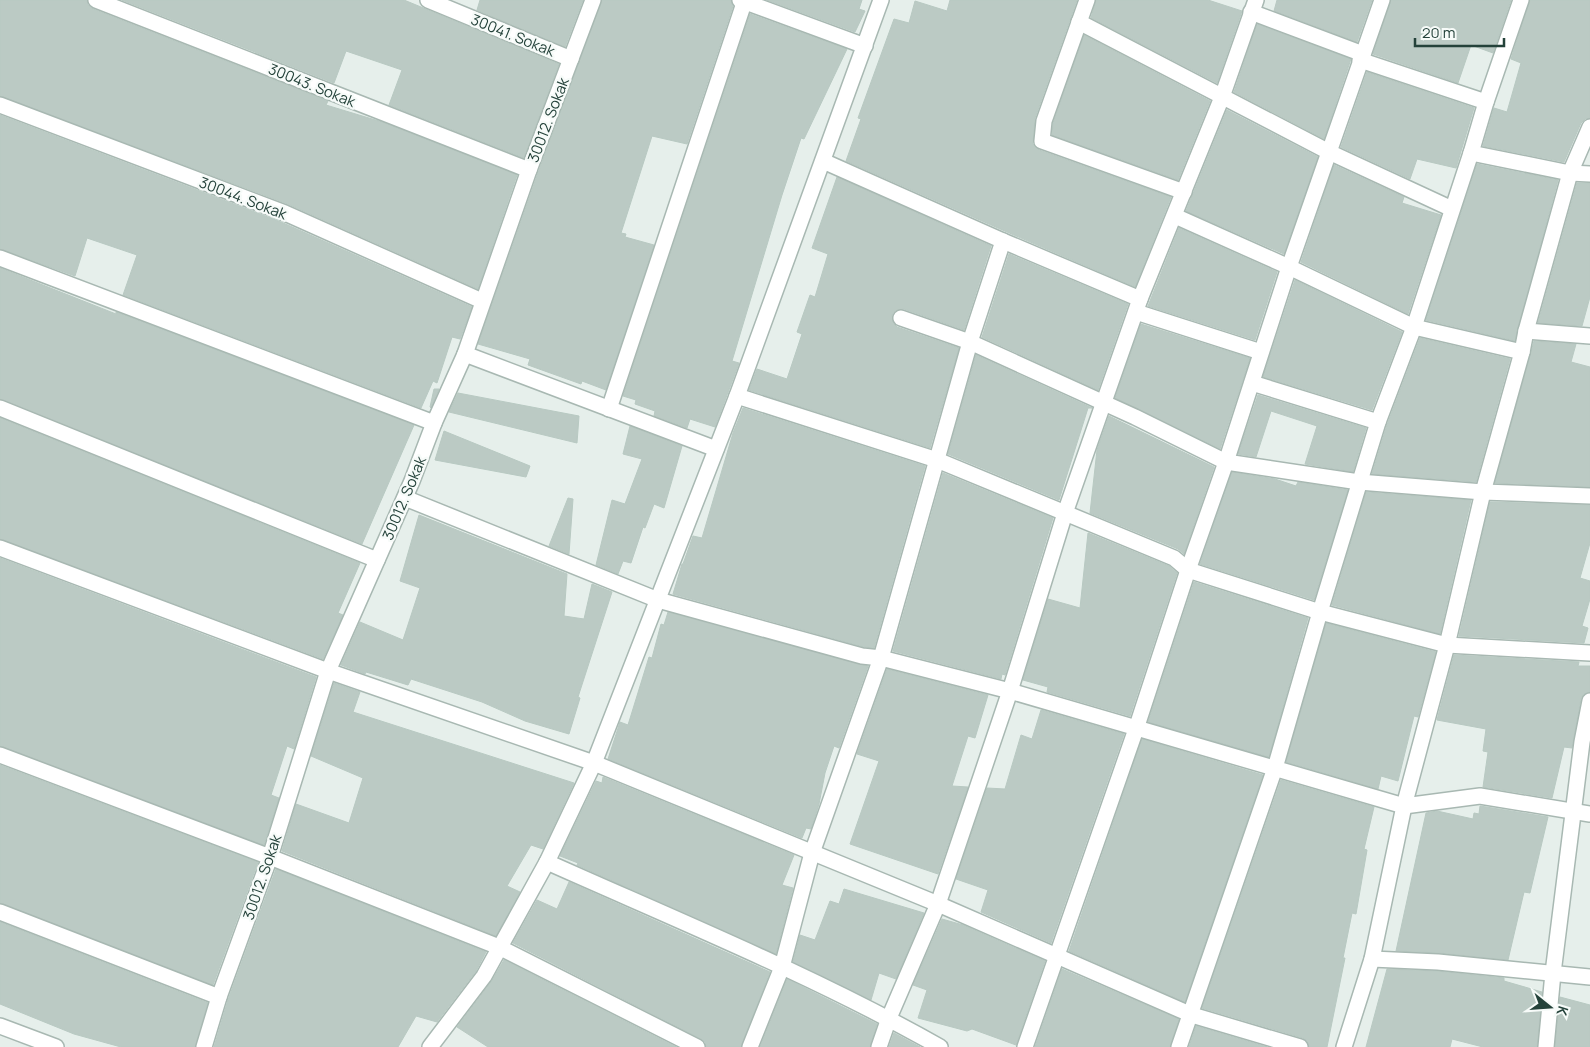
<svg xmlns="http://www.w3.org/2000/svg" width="1590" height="1047" viewBox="0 0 1590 1047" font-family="Manrope,sans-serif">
<rect width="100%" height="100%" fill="#e6efeb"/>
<!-- building -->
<g fill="#bbcac4" stroke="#b8c9c2">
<polygon points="0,0 87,0 88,5 93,9 328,101 326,105 382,122 517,175 478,289 288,204 0,96"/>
<polygon points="122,0 404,0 559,64 524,158 389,105 402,70 346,51 334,83"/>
<polygon points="480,0 583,0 565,47 477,10"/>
<polygon points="602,0 731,0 733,6 687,144 652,136 621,233 626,234 625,237 654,245 606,390 582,381 581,384 528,365 530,359 478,344 538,173"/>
<polygon points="767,0 862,0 859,9 865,11 855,32"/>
<polygon points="950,0 1077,0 1035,118 1033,144 1039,150 1171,197 1135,287 1007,232 846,161 861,119 858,118 894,19 909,23 915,1 947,11"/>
<polygon points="1096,0 1208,0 1242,11 1217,83 1091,18"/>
<polygon points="1277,0 1372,0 1357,42 1274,11"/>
<polygon points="1391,0 1511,0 1493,53 1471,45 1458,83 1373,54"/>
<polygon points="1530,0 1590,0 1590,118 1585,119 1581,123 1564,162 1483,146 1494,108 1507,112 1521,63 1511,59"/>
<polygon points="750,14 847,49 804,139 801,138 782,195 732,361 739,363 715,427 690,419 687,428 654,416 655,411 635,404 636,400 623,396"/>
<polygon points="1257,24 1351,59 1324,139 1234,92"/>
<polygon points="1084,35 1210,101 1178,180 1052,135 1053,123"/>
<polygon points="1367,72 1474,108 1456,168 1417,159 1410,179 1341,147"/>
<polygon points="1227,110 1318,157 1284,254 1186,211"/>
<polygon points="0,115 281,222 472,307 460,339 452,337 437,383 433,381 421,408 123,295 137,255 87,238 75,276 0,249"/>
<polygon points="1477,164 1558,180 1515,341 1426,320"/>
<polygon points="1334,165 1404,197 1402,203 1441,215 1408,314 1301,262"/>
<polygon points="837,177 991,246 964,330 904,309 895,311 892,315 894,324 897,327 959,348 930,448 749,390 757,369 787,379 802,334 797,332 810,295 815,297 828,254 812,248"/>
<polygon points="1577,183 1590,183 1590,297 1582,326 1538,323"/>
<polygon points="1179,228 1277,272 1255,340 1148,306"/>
<polygon points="1009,254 1128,304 1098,390 982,337"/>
<polygon points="0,268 116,314 116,312 414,425 362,544 0,399"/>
<polygon points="1295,280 1402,332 1372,410 1263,377"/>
<polygon points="1141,324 1250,358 1220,449 1115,398"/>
<polygon points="1420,338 1510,359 1476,482 1372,474 1387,425"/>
<polygon points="1534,341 1576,344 1571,362 1590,367 1590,487 1495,483"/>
<polygon points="976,355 1092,408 1088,408 1059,500 948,454"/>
<polygon points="434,389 439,389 431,408 430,407"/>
<polygon points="458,393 579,416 577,443 449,412"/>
<polygon points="1258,395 1366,428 1353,472 1305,464 1317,426 1271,411 1256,457 1238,454"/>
<polygon points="743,408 925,466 874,648 864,647 673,594 682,564 683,564 693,536 702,538 733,433"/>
<polygon points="1109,416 1214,467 1184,554 1178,549 1090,513 1097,450"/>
<polygon points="0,418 360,563 338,613 343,615 323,659 0,539"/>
<polygon points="630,426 682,446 664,508 654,504 645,528 643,527 631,563 623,561 618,574 596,565 612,500 625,504 642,459 623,454"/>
<polygon points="444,431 530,466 526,477 435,460"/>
<polygon points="1232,472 1275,479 1296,486 1298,482 1348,490 1314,600 1200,564"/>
<polygon points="943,473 1053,518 1005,675 1002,674 1001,679 893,651"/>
<polygon points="1366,492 1471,500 1440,634 1332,605"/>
<polygon points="568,498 573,499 569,554 549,546"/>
<polygon points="1490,502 1590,505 1590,543 1580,578 1590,581 1590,599 1582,626 1588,628 1584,643 1459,636"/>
<polygon points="419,515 567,574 564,616 584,619 592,584 612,592 578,697 580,698 569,734 525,721 482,702 411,679 408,685 366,672 365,674 341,665 360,622 403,640 420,588 400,581"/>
<polygon points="1088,533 1169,566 1177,573 1130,716 1047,692 1048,687 1023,680 1048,599 1080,608"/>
<polygon points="0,558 316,677 294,749 287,746 271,795 279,798 264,845 0,746"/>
<polygon points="1194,582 1308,618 1269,757 1148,722"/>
<polygon points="668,612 868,666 839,748 834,746 825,773 819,804 811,829 806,828 802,838 608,759 620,722 628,725 649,657 652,658 661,624 664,625"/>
<polygon points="1326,623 1436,652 1418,717 1414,716 1398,781 1381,776 1378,789 1286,762"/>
<polygon points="1454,655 1579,662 1578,666 1590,666 1590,692 1583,695 1581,699 1572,748 1564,747 1552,798 1483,787 1488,752 1483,751 1486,729 1437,720"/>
<polygon points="887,669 988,695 975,738 968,736 952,786 968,787 938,874 850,844 879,761 857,754"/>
<polygon points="334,683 360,692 353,712 574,783 543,849 531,845 507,886 520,892 496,936 282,851 296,804 349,823 363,778 311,756"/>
<polygon points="1041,710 1124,734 1051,943 981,912 988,890 956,879 987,788 1005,789 1021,735 1032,739"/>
<polygon points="1142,739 1263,775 1185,1002 1069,951"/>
<polygon points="0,765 258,862 213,985 0,903"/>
<polygon points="603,777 794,855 782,885 793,888 776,954 577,865 578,863 560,856 596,781 602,783"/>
<polygon points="1281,780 1374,807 1364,849 1367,850 1356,914 1352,913 1343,958 1345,958 1327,1047 1309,1047 1307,1041 1303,1038 1202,1008"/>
<polygon points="1480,806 1548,817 1530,893 1524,892 1508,960 1439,953 1396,951 1426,813 1437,811 1473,819 1474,813 1479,814"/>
<polygon points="276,869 486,952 476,971 437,1022 416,1016 398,1047 214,1047 228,1000"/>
<polygon points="569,882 770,972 741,1047 706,1047 705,1042 701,1039 513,943 537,900 557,909"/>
<polygon points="844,889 924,913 896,979 879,973 871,1000 793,962 800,935 815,940 830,901 839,904"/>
<polygon points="942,919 963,925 1045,961 1016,1045 972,1029 967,1031 918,1018 927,990 913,985"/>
<polygon points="0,922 208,1003 195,1047 121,1047 74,1034 0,1004"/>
<polygon points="504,960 676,1047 488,1047 457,1027 491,982"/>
<polygon points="1062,969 1179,1019 1170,1047 1035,1047"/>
<polygon points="1387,969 1437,971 1504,978 1504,981 1542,992 1537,1047 1483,1047 1452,1039 1450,1047 1366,1047"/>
<polygon points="787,979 877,1024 870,1047 760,1047"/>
<polygon points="1560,997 1590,1005 1590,1047 1555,1047"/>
<polygon points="1196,1026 1267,1047 1189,1047"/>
<polygon points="894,1033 920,1047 889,1047"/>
</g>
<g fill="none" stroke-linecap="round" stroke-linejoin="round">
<defs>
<g id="minor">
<polyline points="96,0 529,170"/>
<polyline points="428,0 571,59"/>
<polyline points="740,0 865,46"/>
<polyline points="1087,0 1044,121 1042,141 1184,192"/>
<polyline points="1251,12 1363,54"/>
<polyline points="1079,22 1329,152 1452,209"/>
<polyline points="1360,60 1486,102"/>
<polyline points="0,105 285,213 482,301"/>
<polyline points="1471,153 1570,173 1590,174"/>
<polyline points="823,161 1003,241 1140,299"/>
<polyline points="1175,216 1289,267 1414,327 1522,352"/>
<polyline points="0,258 434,423"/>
<polyline points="1136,312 1261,352"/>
<polyline points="901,318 970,342 1135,417 1226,462 1359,482 1483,492 1590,496"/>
<polyline points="1526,331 1590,336"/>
<polyline points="465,354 716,449"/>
<polyline points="1252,383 1378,422"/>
<polyline points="737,396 937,460 1174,558 1188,570 1320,612 1447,645 1590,653"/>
<polyline points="0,408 377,560"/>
<polyline points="609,409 745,0"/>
<polyline points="405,498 658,600 862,656 881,658 1010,691 1404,806 1480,796 1590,814"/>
<polyline points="0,548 328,671 594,763 938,904 1192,1015 1300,1047"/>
<polyline points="0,755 270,857 499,947 697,1047"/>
<path d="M547,862c132,59 267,114 393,185"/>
<polyline points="0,912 219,997"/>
<polyline points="1372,959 1438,962 1590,977"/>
<polyline points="0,1026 56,1047"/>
<polyline points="204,1047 219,997 270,857 328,671 412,481 434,423 465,354 529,170 593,0"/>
<polyline points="430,1047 484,976 547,862 594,763 737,396 881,0"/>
<polyline points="750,1047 782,967 812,853 881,658 970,342 1003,241"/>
<polyline points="879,1047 889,1018 938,904 1010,691 1065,513 1140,299 1222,97 1256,0"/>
<polyline points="1025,1047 1136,729 1188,570 1226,462 1289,267 1382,0"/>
<polyline points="1179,1047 1275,768 1320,612 1378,422 1414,327 1471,153 1486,102 1521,0"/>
<polyline points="1344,1047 1372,959 1404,806 1447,645 1483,492 1522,352 1526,331 1570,173 1590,127"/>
<polyline points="1546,1047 1553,973 1582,742 1590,701"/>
</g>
</defs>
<!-- minor casing -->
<use href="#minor" stroke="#a8b8b2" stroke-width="18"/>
<!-- minor -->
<use href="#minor" stroke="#fff" stroke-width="15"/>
</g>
<g text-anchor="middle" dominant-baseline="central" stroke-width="4.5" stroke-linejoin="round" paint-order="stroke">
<!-- street labels -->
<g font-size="15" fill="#24423a" stroke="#f7fbf9">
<text transform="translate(513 35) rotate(22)">30041. Sokak</text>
<text transform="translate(312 85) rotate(22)">30043. Sokak</text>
<text transform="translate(548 120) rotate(-69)">30012. Sokak</text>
<text transform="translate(243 198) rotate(21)">30044. Sokak</text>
<text transform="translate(404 498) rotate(-67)">30012. Sokak</text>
<text transform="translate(262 877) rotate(-71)">30012. Sokak</text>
</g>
</g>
<!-- north arrow -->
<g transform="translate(1550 1007) rotate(107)" stroke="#f7fbf9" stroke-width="4" paint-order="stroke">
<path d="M0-4L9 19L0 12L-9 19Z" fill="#24423a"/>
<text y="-8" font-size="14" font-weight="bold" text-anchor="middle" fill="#24423a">K</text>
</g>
<!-- scale -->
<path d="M1415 38v8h89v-8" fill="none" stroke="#24423a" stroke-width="2.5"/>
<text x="1422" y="38" font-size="15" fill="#24423a" stroke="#f7fbf9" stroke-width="4" paint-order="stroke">20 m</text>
</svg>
